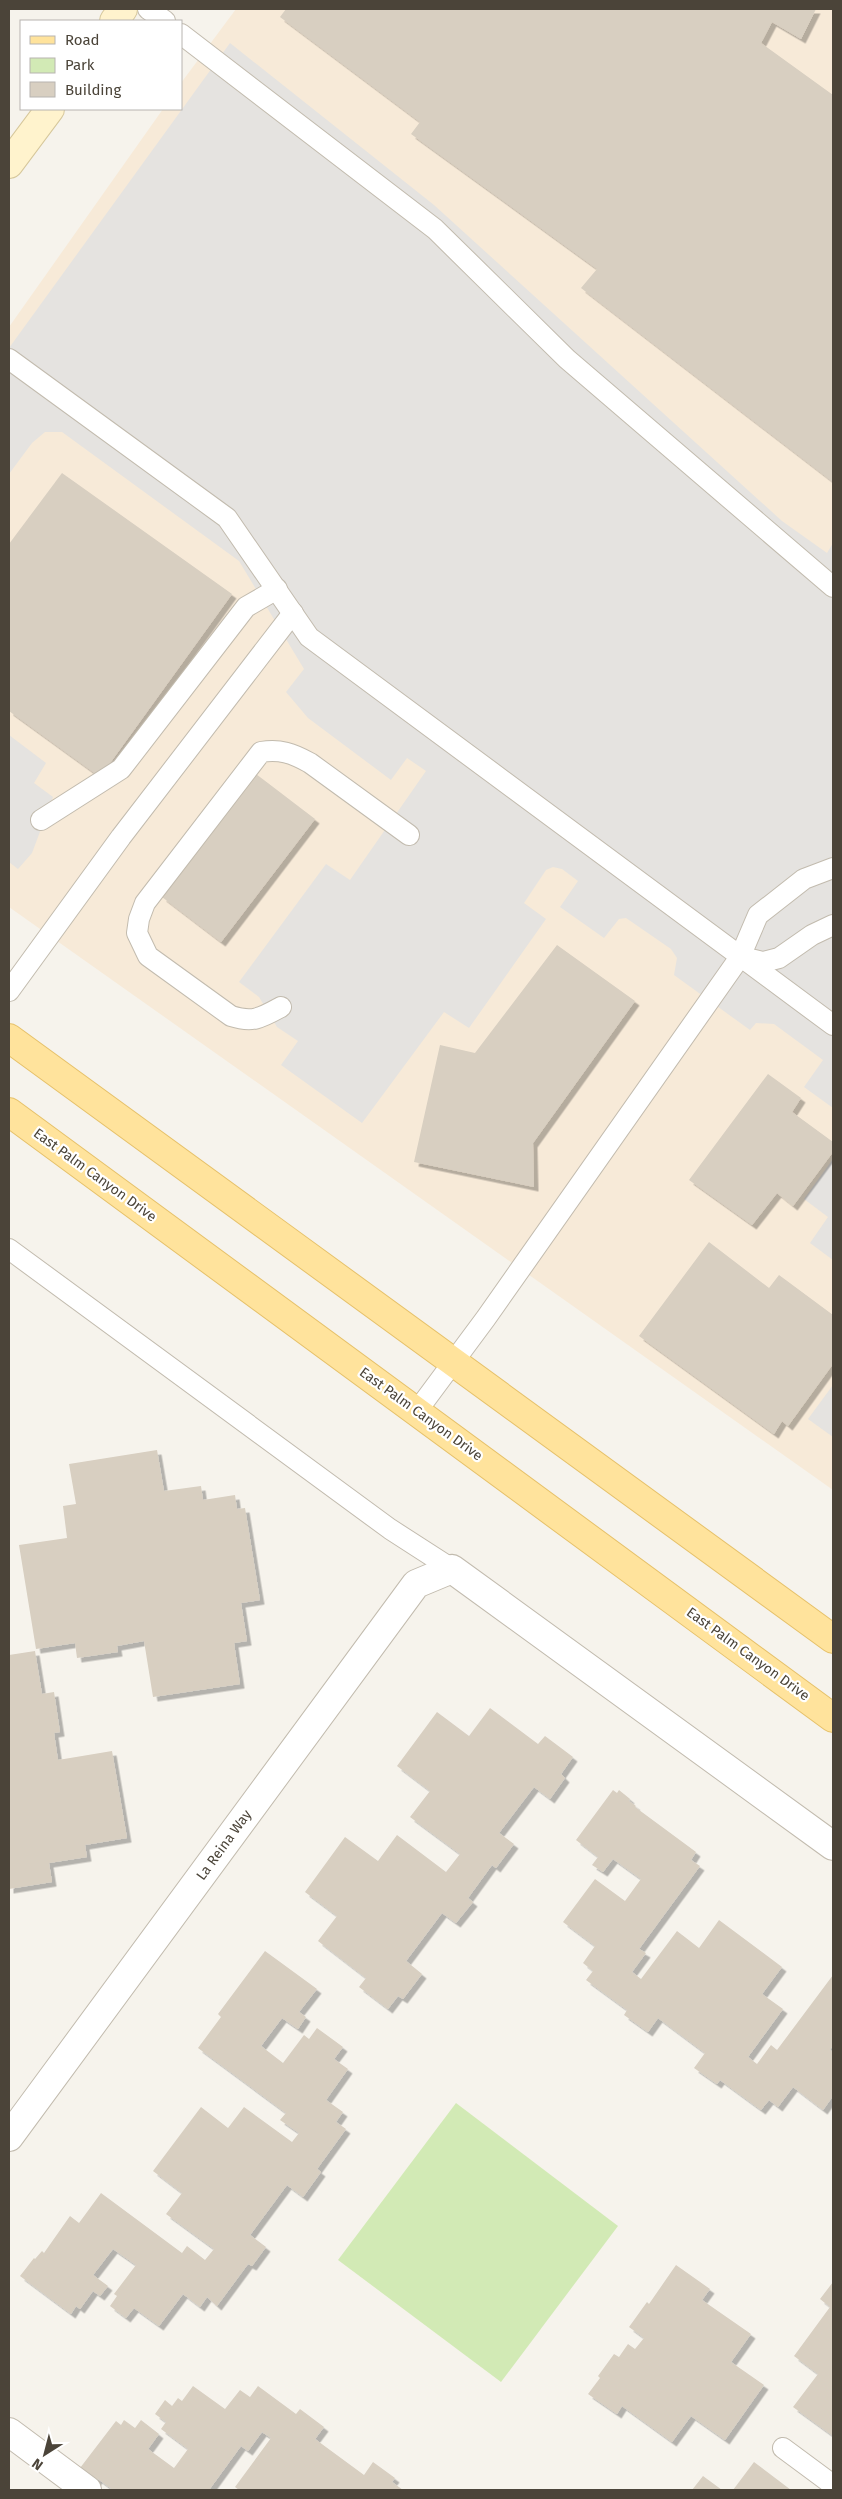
<svg xmlns="http://www.w3.org/2000/svg" width="842" height="2499" viewBox="0 0 842 2499" font-family="'Fira Sans',sans-serif">
<defs>
<filter id="shadow"><feDropShadow dx="4.5" dy="4.5" stdDeviation="0" flood-color="#0004"/></filter>
</defs>
<rect width="100%" height="100%" fill="#f6f3ec"/>
<!-- commercial -->
<polygon fill="#f7ead8" points="236,9 833,9 833,1490 9,907 9,327 163,109 181,109 181,83"/>
<!-- green -->
<polygon fill="#d2eab5" points="456,2103 618,2226 501,2382 338,2260"/>
<!-- parking -->
<g fill="#e5e3e0">
<polygon points="230,43 434,205 782,521 827,553 833,543 833,1108 804,1087 823,1060 774,1024 756,1023 750,1030 674,975 677,958 671,949 626,918 619,919 604,938 560,907 578,881 562,869 553,867 546,870 524,903 546,919 469,1028 444,1012 362,1123 281,1065 298,1041 277,1027 259,997 239,982 326,864 350,880 426,771 407,758 391,780 308,718 286,692 304,669 239,561 62,432 45,432 32,443 9,474 9,348"/>
<polygon points="9,735 46,763 34,783 53,797 32,853 18,869 9,862"/>
<polygon points="833,1159 833,1260 810,1243 828,1217 804,1199"/>
<polygon points="833,1385 833,1437 808,1419"/>
</g>
<!-- building -->
<g fill="#d8cfc1" filter="url(#shadow)">
<polygon points="286,9 816,9 801,39 772,22 761,43 833,95 833,482 581,288 597,269 411,134 420,122 280,17"/>
<polygon points="62,473 232,594 100,777 9,711 9,544"/>
<polygon points="256,774 315,819 221,942 162,897"/>
<polygon points="557,945 635,1001 533,1143 534,1187 414,1162 440,1045 475,1053"/>
<polygon points="768,1074 801,1098 792,1112 833,1142 833,1152 793,1206 777,1193 752,1225 689,1180"/>
<polygon points="709,1242 769,1288 779,1275 833,1315 833,1364 788,1426 782,1421 774,1434 639,1336"/>
<polygon points="157,1450 164,1491 201,1486 203,1500 235,1495 237,1509 245,1508 260,1600 241,1603 247,1641 234,1643 240,1684 153,1697 144,1641 117,1646 118,1652 77,1658 75,1643 36,1649 19,1545 67,1538 63,1506 76,1504 69,1464"/>
<polygon points="35,1651 42,1694 54,1692 60,1732 54,1733 58,1760 112,1751 127,1838 85,1845 87,1857 49,1863 52,1882 9,1889 9,1655"/>
<polygon points="490,1708 538,1744 545,1736 573,1757 561,1774 565,1778 550,1799 534,1787 499,1833 514,1844 496,1868 492,1865 468,1898 473,1902 456,1923 442,1913 406,1961 422,1974 403,1999 398,1996 388,2009 359,1987 366,1978 318,1941 337,1916 305,1892 345,1837 378,1861 397,1835 446,1872 460,1854 410,1817 430,1791 397,1766 437,1712 469,1736"/>
<polygon points="613,1790 617,1793 619,1790 630,1799 629,1801 636,1806 635,1807 696,1852 691,1860 700,1866 639,1949 646,1953 632,1972 641,1979 677,1931 699,1948 719,1920 782,1967 762,1994 783,2009 748,2057 757,2064 771,2045 777,2050 833,1975 833,2045 830,2050 833,2052 833,2096 823,2110 793,2087 778,2107 769,2100 761,2110 720,2080 717,2084 694,2068 705,2053 658,2018 648,2032 624,2015 627,2010 586,1980 593,1971 583,1963 595,1946 563,1922 595,1879 625,1901 641,1879 613,1859 603,1872 592,1865 598,1857 576,1840"/>
<polygon points="265,1951 317,1989 299,2012 306,2017 298,2029 282,2018 261,2046 283,2063 304,2035 309,2039 317,2028 343,2047 334,2059 348,2069 326,2100 343,2112 336,2122 346,2129 317,2169 321,2172 303,2197 287,2185 250,2235 266,2247 252,2266 248,2264 217,2306 207,2297 200,2307 183,2294 159,2326 134,2308 126,2318 110,2306 117,2296 114,2294 136,2265 113,2249 93,2275 108,2286 100,2296 93,2291 80,2309 76,2306 71,2314 20,2276 34,2258 35,2259 42,2251 44,2253 70,2216 79,2223 101,2193 182,2253 187,2246 205,2260 214,2249 166,2214 182,2193 153,2171 201,2107 228,2128 244,2107 292,2142 299,2133 280,2120 286,2113 198,2048 221,2017 218,2014"/>
<polygon points="676,2265 710,2289 702,2300 751,2334 731,2362 764,2385 725,2440 691,2416 672,2442 622,2406 617,2414 588,2394 600,2378 598,2376 614,2354 619,2357 628,2344 635,2349 644,2338 629,2327 647,2302 649,2304"/>
<polygon points="833,2282 833,2436 793,2407 818,2374 794,2356 830,2307 820,2299"/>
<polygon points="193,2386 225,2409 240,2390 250,2397 258,2386 296,2414 300,2409 324,2427 315,2439 364,2475 373,2462 395,2478 392,2482 403,2490 239,2490 235,2487 271,2438 262,2432 248,2451 241,2446 209,2490 113,2490 98,2479 95,2483 80,2468 116,2421 121,2425 124,2420 135,2428 141,2420 159,2434 148,2449 174,2468 188,2449 161,2429 166,2422 155,2414 165,2400 172,2406 178,2398 182,2401"/>
<polygon points="754,2462 791,2490 733,2490"/>
<polygon points="703,2476 722,2490 692,2490"/>
</g>
<g fill="none" stroke-linecap="round" stroke-linejoin="round">
<defs>
<g id="lane">
<polyline points="148,9 165,21"/>
<polyline points="181,34 435,229 567,359 833,587"/>
<polyline points="9,359 227,518 309,637 833,1025"/>
<polyline points="41,820 121,769 246,607 277,589"/>
<polyline points="742,957 763,962 779,958 812,935 833,925"/>
<polyline points="9,991 121,837 293,613"/>
<path d="M281,1007c-20,11 -28,16 -50,9l-83,-60 -11,-23 2,-14 6,-16 116,-151c19,-3 31,1 49,11l99,72"/>
<polyline points="9,1249 390,1529 452,1569"/>
<polyline points="417,1411 486,1318 740,957 758,915 804,879 833,868"/>
<polyline points="783,2448 833,2485"/>
</g>
<g id="street">
<polyline points="9,2137 416,1584 452,1569 833,1846"/>
<polyline points="9,2432 87,2490"/>
</g>
<g id="secondary">
<polyline points="114,21 123,9"/>
<polyline points="9,164 50,109"/>
</g>
<g id="primary">
<polyline points="9,1038 833,1639"/>
<polyline points="9,1112 833,1718"/>
</g>
</defs>
<!-- lane casing -->
<use href="#lane" stroke="#c2bbae" stroke-width="22"/>
<!-- street casing -->
<use href="#street" stroke="#c2bbae" stroke-width="30"/>
<!-- secondary casing -->
<use href="#secondary" stroke="#d6c79b" stroke-width="30"/>
<!-- primary casing -->
<use href="#primary" stroke="#e6c16a" stroke-width="30"/>
<!-- lane -->
<use href="#lane" stroke="#fff" stroke-width="20"/>
<!-- street -->
<use href="#street" stroke="#fff" stroke-width="28"/>
<!-- secondary -->
<use href="#secondary" stroke="#fff3cd" stroke-width="28"/>
<!-- primary -->
<use href="#primary" stroke="#ffe39c" stroke-width="28"/>
</g>
<g text-anchor="middle" dominant-baseline="central" stroke-width="4.5" stroke-linejoin="round" paint-order="stroke">
<!-- street labels -->
<g font-size="14" fill="#4b4439" stroke="#fff">
<text transform="translate(95 1175) rotate(36)">East Palm Canyon Drive</text>
<text transform="translate(421 1414) rotate(36)">East Palm Canyon Drive</text>
<text transform="translate(748 1654) rotate(36)">East Palm Canyon Drive</text>
<text transform="translate(224 1845) rotate(-54)">La Reina Way</text>
</g>
</g>
<!-- border -->
<rect width="842" height="2499" fill="none" stroke="#4b4439" stroke-width="20"/>
<!-- legend -->
<rect x="20" y="20" width="162" height="90" fill="#ffffff" stroke="#b7b4b0"/>
<rect x="30" y="36" width="25" height="8" fill="#ffe39c" stroke="#b7b4b0"/>
<text x="65" y="45" font-size="15" fill="#4b4439">Road</text>
<rect x="30" y="58" width="25" height="15" fill="#d2eab5" stroke="#b7b4b0"/>
<text x="65" y="70" font-size="15" fill="#4b4439">Park</text>
<rect x="30" y="82" width="25" height="15" fill="#d8cfc1" stroke="#b7b4b0"/>
<text x="65" y="95" font-size="15" fill="#4b4439">Building</text>
<!-- north arrow -->
<g transform="translate(45 2454) rotate(216)" stroke="#ffffff" stroke-width="4" paint-order="stroke">
<path d="M0-4L9 19L0 12L-9 19Z" fill="#4b4439"/>
<text y="-8" font-size="14" font-weight="bold" text-anchor="middle" fill="#4b4439">N</text>
</g>
</svg>
